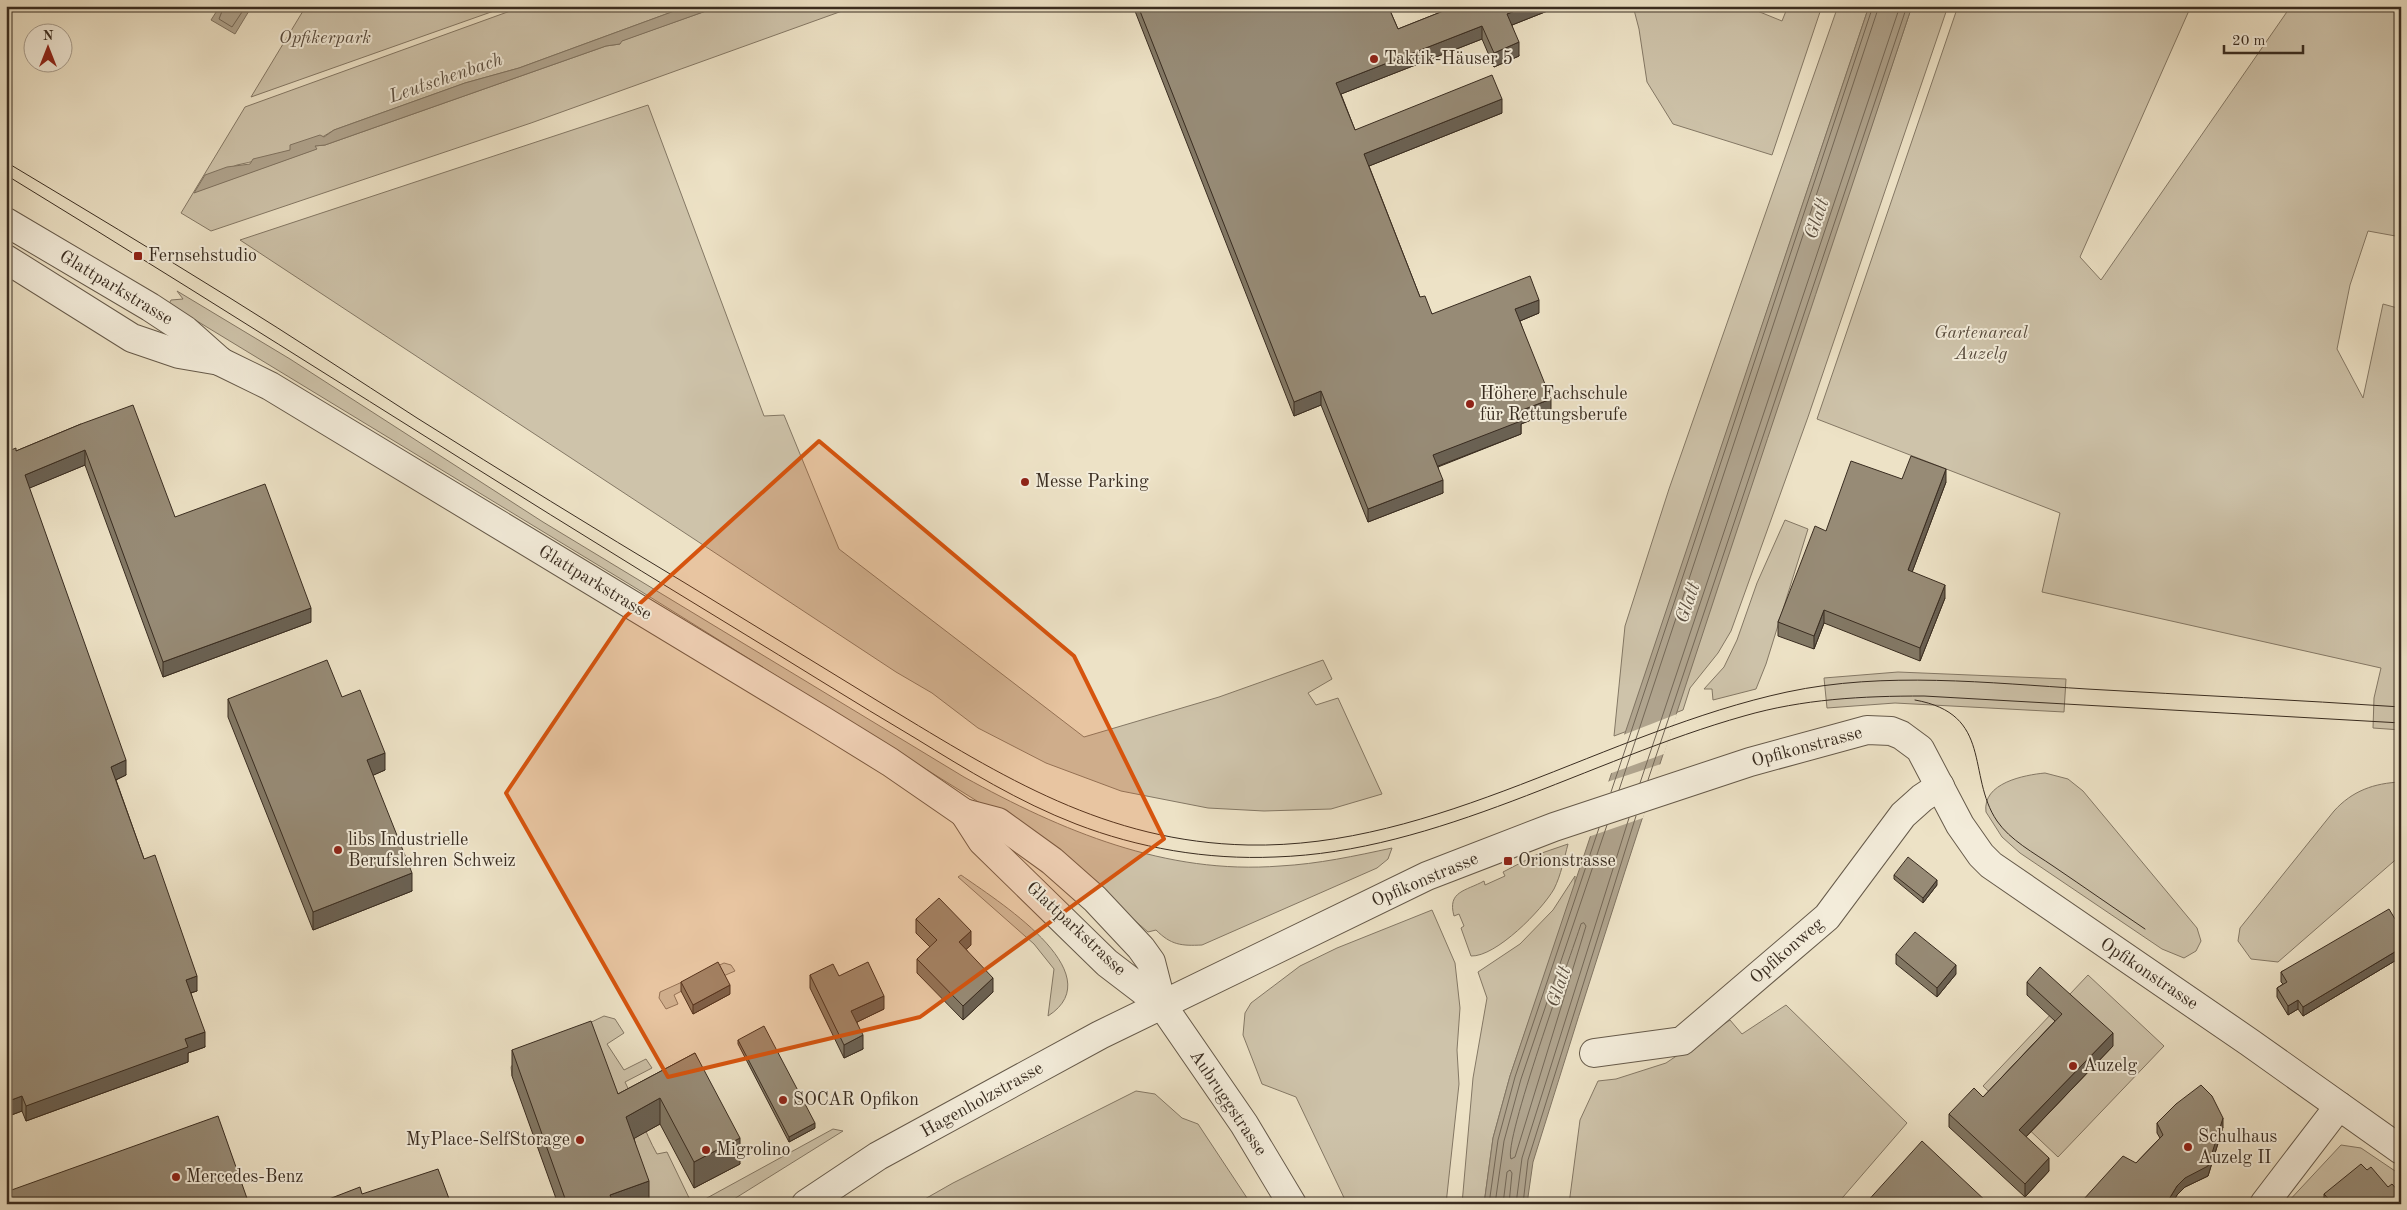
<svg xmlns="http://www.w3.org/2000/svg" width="2407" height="1210" viewBox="0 0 2407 1210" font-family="'Old Standard TT',serif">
<rect width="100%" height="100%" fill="#ede2c6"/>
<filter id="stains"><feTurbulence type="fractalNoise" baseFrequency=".004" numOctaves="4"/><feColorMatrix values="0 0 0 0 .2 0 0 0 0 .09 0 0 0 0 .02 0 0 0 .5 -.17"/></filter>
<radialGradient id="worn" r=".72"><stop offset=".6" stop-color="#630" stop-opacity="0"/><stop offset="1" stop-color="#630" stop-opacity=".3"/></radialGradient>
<!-- green -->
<g fill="#cec3aa" stroke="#847865">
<polygon points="306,6 508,6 251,97"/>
<path d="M524,6h164l-169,62 -54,15 -131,47c-25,17 -68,29 -97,35 -10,3 -32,21 -42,27l121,-43 -2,-3 11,-1 281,-99 14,-2 1,-3 99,-35h136l-325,117 -320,108 -30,-18 64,-106z"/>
<polygon points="1633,6 1745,6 1782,21 1788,6 1822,6 1772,155 1673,124 1647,82 1639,29"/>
<polygon points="1838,6 1869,6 1633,712 1723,565 1912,6 1948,6 1808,417 1731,631 1718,653 1690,688 1683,710 1614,736 1625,626 1669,489"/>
<polygon points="1958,6 2191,6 2080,257 2101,280 2291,6 2401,6 2401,237 2368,231 2350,285 2337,349 2363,398 2383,304 2401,309 2401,730 2373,728 2374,698 2381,668 2042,592 2060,513 1817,419"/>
<polygon points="648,105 764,416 784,415 839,549 1084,737 1219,697 1323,660 1332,679 1308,693 1316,705 1338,698 1382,794 1331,809 1264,811 1208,808 1121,791 1046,763 978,728 932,693 896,672 240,240"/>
<path d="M177,291l113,68 253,163 421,255c98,54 202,98 316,89 38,-2 75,-10 112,-18l-4,11 -11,9 -175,77c-21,1 -31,0 -46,-15l-8,2 -99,-86 -415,-259 -465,-283 2,-4 12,-1z"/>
<polygon points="1785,520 1808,529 1766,664 1756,689 1713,700 1712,689 1704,689 1724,667 1737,640 1757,583"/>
<polygon points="1898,672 2066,679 2064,712 1895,703 1827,708 1824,678"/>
<path d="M2045,773l23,6 15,12 114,137 4,13 -5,10 -12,7 -22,-9 -142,-96 -18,-16 -16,-25c-4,-29 38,-37 59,-39z"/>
<path d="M2401,782v73l-123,107 -27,-3 -13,-18 2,-13 94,-117c18,-20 40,-28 67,-29z"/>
<path d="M1568,844c-4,15 -7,31 -14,45 -12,21 -58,68 -83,67l-10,-28 3,-2 -5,-12 -5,2c-7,-25 12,-25 30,-35l1,4 20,-9 -2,-4 33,-17z"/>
<path d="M961,875c32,23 154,98 87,141l6,-47 -20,-25 -76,-67z"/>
<polygon points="1575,876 1575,886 1510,1076 1493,1138 1484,1204 1462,1204 1473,1078 1487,998 1478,972 1520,944 1553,910"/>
<polygon points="1432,910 1455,963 1460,1008 1457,1050 1459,1084 1446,1204 1347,1204 1296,1097 1262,1084 1243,1035 1245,1013 1251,1003 1300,966 1337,948"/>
<polygon points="724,963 731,965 735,971 721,977 718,972 674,995 678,1004 666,1009 659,998 660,992"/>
<polygon points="2088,975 2164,1046 2058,1157 1983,1086"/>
<polygon points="1786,1005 1907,1123 1837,1204 1569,1204 1580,1120 1598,1081 1616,1079 1666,1063 1730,1020 1742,1034"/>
<path d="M604,1016l11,3 9,14 -17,11 17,26 22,-11 6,9 -27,14c12,24 19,49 32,72l10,-2 25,52h-44l-57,-156 -79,28 -1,-9 6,-9z"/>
<polygon points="1136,1091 1155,1094 1182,1118 1198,1124 1251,1204 916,1204 953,1183"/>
<polygon points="833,1129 843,1131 726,1204 696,1204"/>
<polygon points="2341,1145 2361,1148 2401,1175 2401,1204 2286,1204"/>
</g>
<!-- water -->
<g fill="#b0a48e" stroke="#807462">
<polygon points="220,6 252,6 235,34 211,20"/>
<polygon points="688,6 720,6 622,41 620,44 606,46 325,145 315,146 317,149 194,193 205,175 227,167 250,164 253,159 290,150 290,145 320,135 324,137 334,130 465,83 519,68"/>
<path d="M1869,6h43c-128,385 -259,768 -379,1156l-6,42h-43l9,-66 17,-62z"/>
</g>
<!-- pier -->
<g fill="#ede2c6">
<polygon points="1677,714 1664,754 1609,774 1623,735"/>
<polygon points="1661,764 1643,818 1588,837 1607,782"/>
</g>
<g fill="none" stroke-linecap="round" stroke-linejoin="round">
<!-- shore -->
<g stroke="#746857" stroke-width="1">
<polyline points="224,6 219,19 232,27 246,6"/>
<polyline points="1648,780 1907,6"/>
<polyline points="1640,783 1900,6"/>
<polyline points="1619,790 1879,6"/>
<polyline points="1611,792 1873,6"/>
<path d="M1584,923l2,3 -71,231 -4,2c-8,-17 60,-204 70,-235z"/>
<polyline points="1489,1204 1498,1140 1515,1077 1599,828"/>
<polyline points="1495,1204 1504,1141 1521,1079 1607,825"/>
<polyline points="1503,1204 1507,1172 1510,1170 1512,1173 1509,1204"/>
<polyline points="1516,1204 1522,1158 1629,818"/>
<polyline points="1523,1204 1528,1160 1636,816"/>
</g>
<defs>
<g id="minor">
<polyline points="6,222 150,307 185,330 221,362 270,386 822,720 890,762 964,813 998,822 1052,861 1095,899 1141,948 1151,962 1162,1005"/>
<polyline points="6,259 132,338 179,354 220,361"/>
<polyline points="964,813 982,841 1107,963 1162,1005 1244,1124 1292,1204"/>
<polyline points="1594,1053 1682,1041 1827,917 1903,815 1922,798 1940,786"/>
<polyline points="806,1204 878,1156 1100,1035 1427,876 1554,827 1750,762 1867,730 1891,731 1901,735 1920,749 1960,825 1981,855 1991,865 2249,1042 2401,1150"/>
<polyline points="2264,1204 2339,1106"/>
</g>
</defs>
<!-- minor casing -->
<use href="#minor" stroke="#665a4a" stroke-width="30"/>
<!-- minor -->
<use href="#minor" stroke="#f3ecda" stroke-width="28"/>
<!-- tram -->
<g stroke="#392c20" stroke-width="1">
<path d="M6,162c75,45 150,90 224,136 63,39 125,80 187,120 89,56 178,111 268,165 67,41 134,82 201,123 117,71 220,136 362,139 189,4 358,-114 539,-153 98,-21 201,-9 300,-3 104,6 209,11 314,18"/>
<path d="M6,175c244,149 483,304 727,452 61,37 121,75 182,111 52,32 104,64 161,86 62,24 131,36 199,33 163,-5 313,-97 469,-141 59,-17 118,-20 180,-20l477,27"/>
<path d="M1915,700c79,14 51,75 82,121 13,19 37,32 56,45 31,21 61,42 92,63"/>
</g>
</g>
<!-- wall -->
<g fill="#827865" stroke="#392c20">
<polygon points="1133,6 1388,6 1398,29 1456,6 1560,6 1512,25 1519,56 1494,67 1482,39 1341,94 1355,130 1502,113 1369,166 1420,297 1432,314 1539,313 1520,321 1551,412 1521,424 1521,434 1438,467 1443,493 1368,522 1321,405 1294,416"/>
<polygon points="81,424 175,517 311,622 163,677 85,465 29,488 126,775 116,780 144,859 197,991 191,993 205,1047 188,1053 188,1062 26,1121 22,1111 6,1117 6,452 16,451"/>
<polygon points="1902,479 1946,482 1912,572 1945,598 1920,661 1824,623 1814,649 1778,636 1778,622 1826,531"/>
<polygon points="342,697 385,770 373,775 412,891 313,930 228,717 228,699"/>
<polygon points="1894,875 1937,885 1923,903 1894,879"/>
<polygon points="2401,915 2401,963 2398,959 2303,1016 2298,1009 2288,1015 2277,997 2277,988 2283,984 2281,982 2281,972 2395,919"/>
<polygon points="916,919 971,945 966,949 993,992 963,1020 917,973 917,959 930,947 916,933"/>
<polygon points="1896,954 1956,974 1937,997 1896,964"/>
<polygon points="810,975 839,976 884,1009 857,1022 863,1049 844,1058 810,988"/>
<polygon points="681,982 730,994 693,1014 681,991"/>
<polygon points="2027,982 2113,1046 2026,1137 2049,1171 2025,1197 1949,1127 1949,1114 1983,1097 2055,1021 2027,995"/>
<polygon points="738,1040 815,1128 789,1142 738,1044"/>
<polygon points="512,1050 618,1094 695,1053 740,1164 694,1188 660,1124 634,1138 649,1204 558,1204 512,1076"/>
<polygon points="2157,1123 2223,1127 2208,1176 2185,1187 2177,1195 2172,1204 2083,1204 2083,1200 2136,1163 2160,1138 2157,1133"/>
<polygon points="2367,1170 2388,1187 2401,1204 2324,1204 2324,1194"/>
</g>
<!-- shaded-wall -->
<g fill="#6a6153" stroke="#392c20">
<polygon points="1527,6 1560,6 1507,27 1507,14"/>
<polygon points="1482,26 1482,39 1336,96 1336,83"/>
<polygon points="1519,42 1519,56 1494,67 1494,53"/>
<polygon points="1502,99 1502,113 1364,168 1364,154"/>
<polygon points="1539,300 1539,313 1515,323 1515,309"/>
<polygon points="1321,391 1321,405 1294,416 1294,402"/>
<polygon points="1551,399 1551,412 1521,424 1521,434 1433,468 1433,455 1517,412"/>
<polygon points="85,450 85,465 25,490 25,475"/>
<polygon points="1946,469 1946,482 1908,583 1908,570"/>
<polygon points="1443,480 1443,493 1368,522 1368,509"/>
<polygon points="1945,585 1945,598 1920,661 1920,648"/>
<polygon points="311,608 311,622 163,677 163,662"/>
<polygon points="1824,610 1824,623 1814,649 1814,636"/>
<polygon points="385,753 385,770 367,778 367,760"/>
<polygon points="126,760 126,775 111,782 111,767"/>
<polygon points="412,873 412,891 313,930 313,912"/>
<polygon points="1937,880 1937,885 1923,903 1923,898"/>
<polygon points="971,931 971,945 959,956 959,942"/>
<polygon points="2398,950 2398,959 2303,1016 2303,1007"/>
<polygon points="1956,965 1956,974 1937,997 1937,988"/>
<polygon points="197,976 197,991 186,994 186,980"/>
<polygon points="993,978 993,992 963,1020 963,1006"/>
<polygon points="730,985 730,994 693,1014 693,1005"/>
<polygon points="884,996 884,1009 851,1025 851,1011"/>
<polygon points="2298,1000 2298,1009 2288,1015 2288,1006"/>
<polygon points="205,1032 205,1047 188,1053 188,1062 26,1121 26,1106 185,1039"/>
<polygon points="2113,1033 2113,1046 2019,1144 2019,1130"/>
<polygon points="863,1035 863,1049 844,1058 844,1045"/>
<polygon points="22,1096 22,1111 6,1117 6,1102"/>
<polygon points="660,1098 660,1124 626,1143 626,1117"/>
<polygon points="2223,1118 2223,1127 2208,1176 2185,1187 2177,1195 2172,1204 2166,1204 2177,1186"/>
<polygon points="815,1123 815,1128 789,1142 789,1137"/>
<polygon points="740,1138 740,1164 694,1188 694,1162"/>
<polygon points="2049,1158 2049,1171 2025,1197 2025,1184"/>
<polygon points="649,1181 649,1204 610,1204 610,1195"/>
</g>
<!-- building -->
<g fill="#978b76" stroke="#392c20">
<polygon points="1138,6 1388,6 1398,29 1456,6 1527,6 1507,14 1519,42 1494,53 1482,26 1336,83 1355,130 1492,75 1502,99 1364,154 1420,297 1425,296 1432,314 1530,276 1539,300 1515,309 1551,399 1517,412 1521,421 1433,455 1443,480 1368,509 1321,391 1294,402"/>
<polygon points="133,405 175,517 265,484 311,608 163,662 85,450 25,475 126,760 111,767 144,859 155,855 197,976 186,980 205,1032 185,1039 188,1047 26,1106 22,1096 6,1102 6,452 16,448 16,451 81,424"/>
<polygon points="1911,456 1946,469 1908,570 1945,585 1920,648 1824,610 1814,636 1778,622 1815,526 1826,531 1851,461 1902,479"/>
<polygon points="327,660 342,697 360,690 385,753 367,760 412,873 313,912 228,699"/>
<polygon points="1908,857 1937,880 1923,898 1894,875"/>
<polygon points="939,898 971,931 959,942 993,978 963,1006 917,959 937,940 916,919"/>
<polygon points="2389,909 2395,919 2401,915 2401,954 2398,950 2303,1007 2298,1000 2288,1006 2277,988 2287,982 2281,972"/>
<polygon points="1915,932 1956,965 1937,988 1896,954"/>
<polygon points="718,962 730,985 693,1005 681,982"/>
<polygon points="868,962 884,996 851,1011 863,1035 844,1045 810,975 833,964 839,976"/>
<polygon points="2040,967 2113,1033 2019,1130 2049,1158 2025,1184 1949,1114 1974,1088 1983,1097 2062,1014 2027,982"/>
<polygon points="591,1021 618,1094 695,1053 740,1138 694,1162 660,1098 626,1117 649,1181 610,1195 613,1203 610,1204 567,1204 512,1050"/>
<polygon points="764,1026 815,1123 789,1137 738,1040"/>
<polygon points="2201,1085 2212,1096 2223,1118 2208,1166 2185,1178 2177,1186 2166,1204 2088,1204 2083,1200 2123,1156 2136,1163 2163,1135 2157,1123 2176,1104"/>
<polygon points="218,1116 249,1204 6,1204 6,1192"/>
<polygon points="1922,1141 1989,1204 1865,1204"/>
<polygon points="2361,1164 2367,1170 2371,1167 2388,1187 2392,1184 2401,1194 2401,1204 2333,1204 2324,1194"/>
<polygon points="438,1169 451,1204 316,1204 360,1187 362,1194"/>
</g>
<!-- marked area -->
<path fill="#d6540e" fill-opacity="0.2" stroke="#d6540e" stroke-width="4" stroke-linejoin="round" d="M819,441l255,215 90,183 -244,178 -252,60 -162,-284 119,-176z"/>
<!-- markers -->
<g fill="#8f2418" stroke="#f3ecda" stroke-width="2">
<circle cx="1374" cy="59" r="5"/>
<rect x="133" y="251" width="10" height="10" rx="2.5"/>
<circle cx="1470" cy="404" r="5"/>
<circle cx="1025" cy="482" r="5"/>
<circle cx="338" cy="850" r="5"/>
<rect x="1503" y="856" width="10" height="10" rx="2.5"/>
<circle cx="2073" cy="1066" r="5"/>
<circle cx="783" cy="1100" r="5"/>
<circle cx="580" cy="1140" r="5"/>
<circle cx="2188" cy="1147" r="5"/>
<circle cx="706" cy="1150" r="5"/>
<circle cx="176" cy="1177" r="5"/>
</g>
<g text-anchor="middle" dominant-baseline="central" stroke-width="4" stroke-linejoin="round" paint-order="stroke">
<!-- park labels -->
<g font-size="18" font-style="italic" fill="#574a3c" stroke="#f3ecda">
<text x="325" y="38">Opfikerpark</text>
<text x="1981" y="333">Gartenareal<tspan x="1981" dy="21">Auzelg</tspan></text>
</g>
<!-- poi labels -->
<g font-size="18" fill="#392c20" stroke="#f3ecda" text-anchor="start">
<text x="1384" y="59">Taktik-Häuser 5</text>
<text x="148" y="256">Fernsehstudio</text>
<text x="1480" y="394">Höhere Fachschule<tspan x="1480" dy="21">für Rettungsberufe</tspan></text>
<text x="1035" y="482">Messe Parking</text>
<text x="348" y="840">libs Industrielle<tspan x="348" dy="21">Berufslehren Schweiz</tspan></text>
<text x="1518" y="861">Orionstrasse</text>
<text x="2083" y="1066">Auzelg</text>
<text x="793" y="1100">SOCAR Opfikon</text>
<text x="2198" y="1137">Schulhaus<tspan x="2198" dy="21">Auzelg II</tspan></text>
<text x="570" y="1140" text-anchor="end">MyPlace-SelfStorage</text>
<text x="716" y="1150">Migrolino</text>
<text x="186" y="1177">Mercedes-Benz</text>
</g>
<!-- street labels -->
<g font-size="18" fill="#392c20" stroke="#f3ecda">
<text transform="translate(116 288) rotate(31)">Glattparkstrasse</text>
<text transform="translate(595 583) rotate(31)">Glattparkstrasse</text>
<text transform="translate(1807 747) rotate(-15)">Opfikonstrasse</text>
<text transform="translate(1425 880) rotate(-23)">Opfikonstrasse</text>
<text transform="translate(1076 929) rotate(43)">Glattparkstrasse</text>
<text transform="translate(1787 951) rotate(-41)">Opfikonweg</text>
<text transform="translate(2149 974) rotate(34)">Opfikonstrasse</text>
<text transform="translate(982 1100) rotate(-29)">Hagenholzstrasse</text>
<text transform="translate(1228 1103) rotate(56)">Aubruggstrasse</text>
</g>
<!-- water labels -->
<g font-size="19" font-style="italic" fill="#5d5041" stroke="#f3ecda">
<text transform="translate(446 79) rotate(-19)">Leutschenbach</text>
<text transform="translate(1818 219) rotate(-71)">Glatt</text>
<text transform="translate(1689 603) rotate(-71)">Glatt</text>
<text transform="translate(1560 987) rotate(-71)">Glatt</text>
</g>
</g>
<!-- margin -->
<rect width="2407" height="1210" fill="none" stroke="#ede2c6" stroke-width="25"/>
<rect x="8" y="8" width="2392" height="1195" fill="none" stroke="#392c20" stroke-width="2.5"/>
<rect x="12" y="12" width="2382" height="1185" fill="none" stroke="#392c20"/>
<!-- north arrow -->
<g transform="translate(48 48)"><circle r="24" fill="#f3ecda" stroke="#a99f90"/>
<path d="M0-4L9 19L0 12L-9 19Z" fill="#8f2418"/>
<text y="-8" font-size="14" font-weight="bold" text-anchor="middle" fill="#392c20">N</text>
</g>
<!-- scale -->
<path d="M2224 45v8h79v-8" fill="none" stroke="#392c20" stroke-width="2.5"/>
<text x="2232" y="45" font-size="15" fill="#392c20" stroke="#f3ecda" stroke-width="4" paint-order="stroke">20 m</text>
<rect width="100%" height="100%" filter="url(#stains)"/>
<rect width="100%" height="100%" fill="url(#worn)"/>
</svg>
